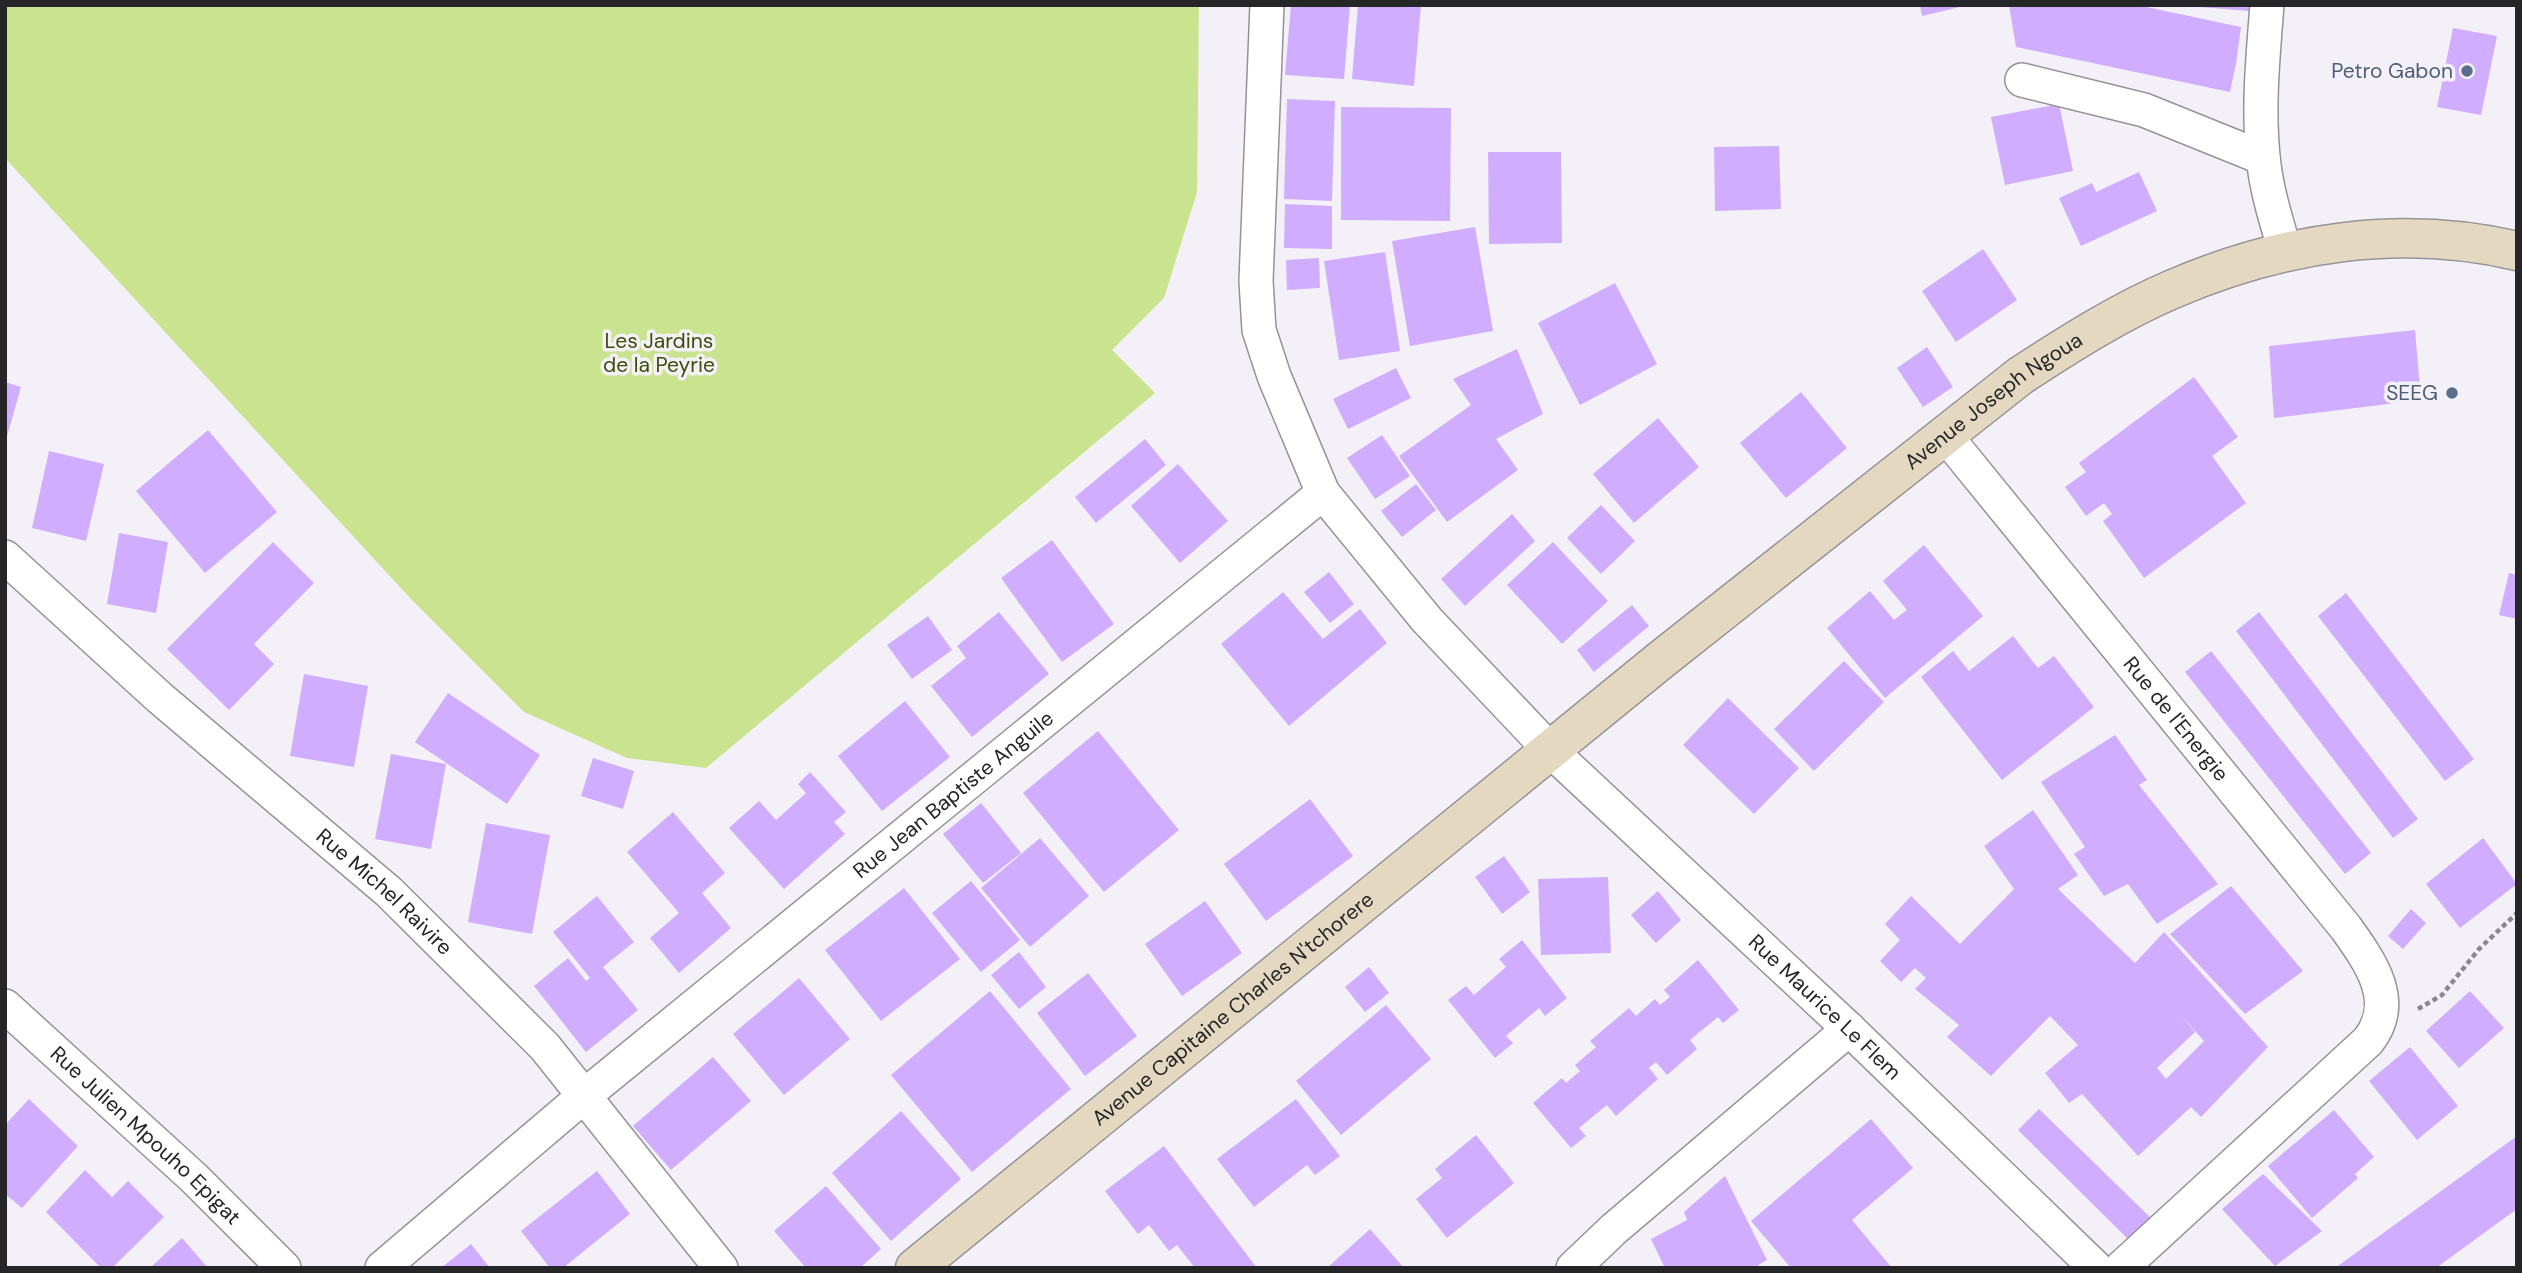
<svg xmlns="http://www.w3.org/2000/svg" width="2522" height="1273" viewBox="0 0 2522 1273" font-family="'DM Sans',sans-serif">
<rect width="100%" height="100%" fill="#f3f1f7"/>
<!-- green -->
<polygon fill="#cae38e" points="5,5 1199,5 1197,192 1164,298 1112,350 1155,393 706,768 627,758 524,712 410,598 5,158"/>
<!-- building -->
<g fill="#d0adff" fill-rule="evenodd">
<polygon points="1291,5 1350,5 1344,79 1285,75"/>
<polygon points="1358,5 1421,5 1414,86 1352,79"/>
<polygon points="1920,5 1964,5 1964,6 1922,16"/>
<polygon points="2009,5 2137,5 2241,27 2236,64 2230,92 2016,47"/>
<polygon points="2199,5 2250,5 2249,11 2199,7"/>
<polygon points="2453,28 2497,36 2481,115 2437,107"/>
<polygon points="1287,99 1335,101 1332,201 1284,199"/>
<polygon points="2059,104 2073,171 2005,185 1991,117"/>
<polygon points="1341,107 1451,108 1450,221 1341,220"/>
<polygon points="1779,146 1781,209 1715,211 1714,147"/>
<polygon points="1488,152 1561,152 1562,243 1489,244"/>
<polygon points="2139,172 2157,211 2081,246 2059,198 2092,183 2096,192"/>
<polygon points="1285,204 1332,206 1332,249 1284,248"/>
<polygon points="1475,227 1493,331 1410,346 1392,241"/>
<polygon points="1983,249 2017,300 1956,342 1922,291"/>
<polygon points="1385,252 1400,351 1339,360 1324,261"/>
<polygon points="1319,258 1320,288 1287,290 1286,260"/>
<polygon points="1615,283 1657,364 1580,405 1538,323"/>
<polygon points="2415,330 2421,400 2274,418 2269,346"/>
<polygon points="1927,347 1953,387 1923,407 1897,368"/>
<polygon points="1517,349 1543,414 1496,439 1518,470 1447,522 1399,456 1471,405 1453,379"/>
<polygon points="1396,368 1411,398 1348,429 1333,399"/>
<polygon points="2194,377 2238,437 2212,456 2246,503 2144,578 2103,521 2112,514 2104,503 2086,516 2065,487 2086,472 2079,463"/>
<polygon points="5,382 21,387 6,440 5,439"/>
<polygon points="1801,392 1847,448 1786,498 1740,443"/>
<polygon points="1658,418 1699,467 1634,523 1593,474"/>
<polygon points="208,430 277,512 205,573 136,491"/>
<polygon points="1382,435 1410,476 1375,499 1347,458"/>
<polygon points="1145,439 1166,465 1096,523 1075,497"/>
<polygon points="49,451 104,464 86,541 32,528"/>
<polygon points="1178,464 1228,521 1180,563 1131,506"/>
<polygon points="1416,484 1436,510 1402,537 1381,511"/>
<polygon points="1601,505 1635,541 1601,574 1567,538"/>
<polygon points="1512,514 1535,541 1465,606 1441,579"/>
<polygon points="119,533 168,542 156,613 107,604"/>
<polygon points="1052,540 1114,624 1062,662 1001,578"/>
<polygon points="273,542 314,583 254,644 274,664 229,710 167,649"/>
<polygon points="1553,542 1608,601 1562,644 1507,585"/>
<polygon points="1924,545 1983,616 1885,698 1827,628 1870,591 1894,620 1907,610 1883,581"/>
<polygon points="1329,572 1354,604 1330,623 1304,592"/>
<polygon points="2509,573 2517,575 2517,619 2499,615"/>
<polygon points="1283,592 1323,639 1360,609 1387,643 1289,726 1221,644"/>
<polygon points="2346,593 2474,759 2445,781 2318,616"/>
<polygon points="1632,605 1649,626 1594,672 1577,650"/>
<polygon points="999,612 1049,674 972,737 931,686 966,658 957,646"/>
<polygon points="2259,612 2418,819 2393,838 2236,631"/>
<polygon points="928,616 952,650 912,679 887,645"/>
<polygon points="2013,636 2038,668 2054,656 2094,707 2002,780 1921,677 1953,651 1969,671"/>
<polygon points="2211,651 2371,853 2345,874 2185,672"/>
<polygon points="1844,661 1884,702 1814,771 1774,729"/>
<polygon points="304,674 368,686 354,767 290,756"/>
<polygon points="448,693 540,755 507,804 415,742"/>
<polygon points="1728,698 1799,768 1754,814 1683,745"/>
<polygon points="905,701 950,757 882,811 838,756"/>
<polygon points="1098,731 1179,830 1104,892 1023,793"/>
<polygon points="2115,735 2147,780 2139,785 2218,884 2157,924 2128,884 2104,896 2074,854 2085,847 2041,782"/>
<polygon points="391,754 446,764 431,849 375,839"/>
<polygon points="593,758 634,771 623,809 581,796"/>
<polygon points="810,772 846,812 834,822 845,834 784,889 729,828 759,801 776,820 806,793 798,784"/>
<polygon points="1310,799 1353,856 1266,921 1224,864"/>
<polygon points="981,803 1021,853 983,883 943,834"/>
<path d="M2033,810l45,65 -20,14 77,74 29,-31 104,115 -67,70 -10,-10 -53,49 -56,-62 -13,9 -24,-30 33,-28 -28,-29 -59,60 -44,-39 12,-12 -44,-36 11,-11 -11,-10 -14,14 -21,-21 20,-21 -15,-16 26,-28 49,48 54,-55 -30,-43zM2177,1011l27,30 -38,38 -9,-11 38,-36z"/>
<polygon points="673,812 725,873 702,893 731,928 679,973 650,938 679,913 627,852"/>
<polygon points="486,823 550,835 532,934 468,922"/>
<polygon points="1040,838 1089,896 1030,947 981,888"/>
<polygon points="2483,838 2517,884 2460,928 2426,884"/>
<polygon points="1504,856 1530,892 1502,914 1475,877"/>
<polygon points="1608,877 1611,953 1541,955 1538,879"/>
<polygon points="971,881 1020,940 981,972 932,913"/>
<polygon points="2231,886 2303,971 2245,1014 2170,934"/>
<polygon points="904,888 960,959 881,1021 825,950"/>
<polygon points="1658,891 1681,920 1656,943 1631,915"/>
<polygon points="597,896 634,942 603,967 638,1010 586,1052 534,986 568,958 586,981 590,978 553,932"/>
<polygon points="1205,901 1242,953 1182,996 1145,944"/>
<polygon points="2411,909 2426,923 2403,949 2388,936"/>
<polygon points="1522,940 1567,998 1545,1016 1539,1008 1506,1036 1513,1043 1495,1058 1448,1000 1466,986 1474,995 1506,967 1499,959"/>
<polygon points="1019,952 1046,987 1019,1009 991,975"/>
<polygon points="1698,960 1739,1010 1723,1023 1718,1017 1690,1040 1697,1049 1667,1075 1656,1062 1649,1068 1658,1079 1616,1116 1607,1105 1579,1128 1586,1136 1571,1148 1533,1103 1562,1078 1566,1083 1580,1071 1575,1065 1596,1047 1590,1041 1629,1008 1636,1016 1655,999 1660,1005 1670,997 1664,990"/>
<polygon points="1369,967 1389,993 1365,1012 1345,987"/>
<polygon points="1088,973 1137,1036 1085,1076 1037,1013"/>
<polygon points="799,978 850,1039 784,1095 733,1034"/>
<polygon points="990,991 1071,1089 972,1172 891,1075"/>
<polygon points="2470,991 2504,1028 2459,1068 2426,1031"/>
<polygon points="1386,1005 1431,1059 1341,1135 1296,1081"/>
<polygon points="2410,1047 2458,1106 2417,1140 2369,1081"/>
<polygon points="713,1057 751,1101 671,1170 633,1126"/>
<polygon points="29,1099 78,1146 22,1208 5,1194 5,1125"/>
<polygon points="1296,1099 1340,1156 1315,1175 1307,1165 1254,1207 1217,1159"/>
<polygon points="2039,1109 2154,1221 2132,1243 2018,1130"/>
<polygon points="2334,1110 2374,1157 2355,1174 2358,1178 2312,1218 2268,1166"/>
<polygon points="901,1111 961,1179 891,1241 832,1173"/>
<polygon points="1871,1119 1913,1168 1852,1220 1892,1268 1791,1268 1751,1221"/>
<polygon points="1476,1135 1514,1183 1447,1238 1416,1199 1442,1178 1435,1169"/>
<polygon points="2517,1136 2517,1209 2436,1268 2335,1268"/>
<polygon points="1164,1146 1257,1268 1195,1268 1177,1245 1169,1251 1149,1225 1138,1234 1105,1191"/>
<polygon points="85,1170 112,1197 128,1181 164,1217 112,1268 101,1268 46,1212"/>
<polygon points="597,1171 630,1214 563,1268 550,1268 521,1231"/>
<polygon points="2263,1174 2322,1231 2275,1266 2222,1209"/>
<polygon points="1725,1176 1767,1260 1753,1268 1665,1268 1651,1239 1687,1220 1684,1212"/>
<polygon points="826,1186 881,1249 860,1268 806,1268 774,1231"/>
<polygon points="1370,1229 1404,1268 1327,1268"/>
<polygon points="182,1238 208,1268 150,1268"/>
<polygon points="471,1244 490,1268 441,1268"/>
</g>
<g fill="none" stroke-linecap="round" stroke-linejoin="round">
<defs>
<g id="minor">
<path id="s1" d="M1267,5l-11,276 3,49 15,46 49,117 104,127 123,130 299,279 247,239"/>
<path d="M2267,5c-4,51 -9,101 -4,151 3,33 13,64 22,95"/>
<polyline points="2022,80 2144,110 2263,158"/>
<path id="s2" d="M1945,435l401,493c25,35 53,74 22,113l-247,227"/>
<path id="s3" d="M5,557l155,141 229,194 156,155 176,221"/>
<path id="s4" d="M5,1006l189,172 90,90"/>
<path id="s5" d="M382,1268l202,-172 739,-603"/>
<polyline points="1573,1268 1614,1229 1849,1029"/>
</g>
<g id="secondary">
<path id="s6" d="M915,1268l747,-609 358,-283c49,-32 99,-64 153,-87 109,-47 228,-65 344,-38"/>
</g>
</defs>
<!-- minor casing -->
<use href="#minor" stroke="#959399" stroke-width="36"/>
<!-- secondary casing -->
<use href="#secondary" stroke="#959399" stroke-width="41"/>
<!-- path -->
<polyline stroke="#8a888c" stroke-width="4.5" stroke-dasharray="5 3.5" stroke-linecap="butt" points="2418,1009 2442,995 2479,949 2517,913"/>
<!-- minor -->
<use href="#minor" stroke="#fff" stroke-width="33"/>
<!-- secondary -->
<use href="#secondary" stroke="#e4d9c0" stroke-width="38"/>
</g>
<!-- markers -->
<g fill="#5c6f8a" stroke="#f3f1f7" stroke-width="2.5">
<circle cx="2467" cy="71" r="7"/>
<circle cx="2452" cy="393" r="7"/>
</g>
<g text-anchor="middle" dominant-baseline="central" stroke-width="7" stroke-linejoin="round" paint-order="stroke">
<!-- service labels -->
<g font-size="21" fill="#4e5e75" stroke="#f3f1f7" text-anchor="end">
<text x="2453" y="71">Petro Gabon</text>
<text x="2438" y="393">SEEG</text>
</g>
<!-- park labels -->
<g font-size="21" fill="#3e4c09" stroke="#f3f1f7">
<text x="659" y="341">Les Jardins<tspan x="659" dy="24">de la Peyrie</tspan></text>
</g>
<!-- street labels -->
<g font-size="21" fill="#262527" stroke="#f3f1f7">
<text stroke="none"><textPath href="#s6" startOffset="1384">Avenue Joseph Ngoua</textPath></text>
<text stroke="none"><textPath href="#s2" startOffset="366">Rue de l'Energie</textPath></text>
<text stroke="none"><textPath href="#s5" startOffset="742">Rue Jean Baptiste Anguile</textPath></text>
<text stroke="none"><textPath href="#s3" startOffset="506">Rue Michel Raivire</textPath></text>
<text stroke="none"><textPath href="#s1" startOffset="1220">Rue Maurice Le Flem</textPath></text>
<text stroke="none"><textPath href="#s6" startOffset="410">Avenue Capitaine Charles N'tchorere</textPath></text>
<text stroke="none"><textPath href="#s4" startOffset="191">Rue Julien Mpouho Epigat</textPath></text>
</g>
</g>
<!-- border -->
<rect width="2522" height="1273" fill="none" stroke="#262527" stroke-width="14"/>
</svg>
